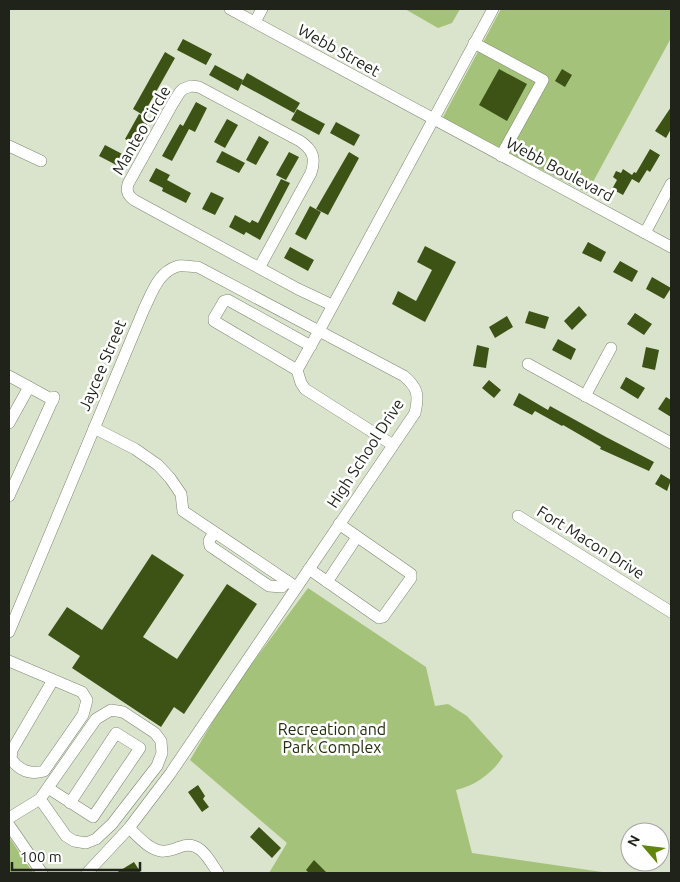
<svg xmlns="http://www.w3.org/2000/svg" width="680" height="882" viewBox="0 0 680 882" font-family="Ubuntu,sans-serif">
<rect width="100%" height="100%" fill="#dae4cc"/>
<!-- green -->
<g fill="#a4c27a">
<polygon points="405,9 460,9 452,23 438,28"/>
<polygon points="501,9 671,9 671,38 587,193 442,119"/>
<path d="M308,588l118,79 9,39 13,-2 19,12 36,40c-9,16 -28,30 -47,34l16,63 137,20h-340l18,-30 -97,-83 38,-64z"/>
<polygon points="9,837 33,873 9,873"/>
</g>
<!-- building -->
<g fill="#3d5315">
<polygon points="183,39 212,54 206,65 177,50"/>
<polygon points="165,52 175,58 143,115 133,109"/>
<polygon points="215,65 243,80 238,91 209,75"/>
<polygon points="499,69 527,84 507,121 479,105"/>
<polygon points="562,69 572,75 565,87 555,81"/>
<polygon points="247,73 300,103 294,113 241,84"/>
<polygon points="196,102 207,108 195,132 189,129 172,161 162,156 180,124 183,126"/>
<polygon points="671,107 671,129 666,138 655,131"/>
<polygon points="297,109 325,124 319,135 291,120"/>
<polygon points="139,114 150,119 136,145 125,139"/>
<polygon points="227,119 238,125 225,148 214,142"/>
<polygon points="336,122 360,135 354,146 330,133"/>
<polygon points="259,136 269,142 256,165 246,160"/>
<polygon points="105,145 128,157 122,168 99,156"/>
<polygon points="650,149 660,155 650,172 647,170 639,183 632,179 623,195 612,189 617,180 613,177 616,171 621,173 623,169 632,175 634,172 636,173"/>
<polygon points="222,151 245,163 239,173 216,162"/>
<polygon points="289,152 299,157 286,180 276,175"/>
<polygon points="349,152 359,158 328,215 316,209"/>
<polygon points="156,168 170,175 167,180 191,193 186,203 162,191 163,188 149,181"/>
<polygon points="281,179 290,183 260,240 246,232 244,235 229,227 235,215 250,223 252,220 258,223"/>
<polygon points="211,192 224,198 215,215 202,209"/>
<polygon points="310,206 321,212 306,240 295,234"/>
<polygon points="588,242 606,252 601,262 582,253"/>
<polygon points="425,246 456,262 425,322 392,304 398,291 416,301 432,270 417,262"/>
<polygon points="290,247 314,260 308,271 284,258"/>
<polygon points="620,261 638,271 632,282 613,272"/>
<polygon points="652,277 671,288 664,299 646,289"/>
<polygon points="579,306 587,315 572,330 564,321"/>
<polygon points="529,311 549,317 545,329 525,323"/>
<polygon points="635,313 652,324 644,335 627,324"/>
<polygon points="507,316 513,327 495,338 489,327"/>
<polygon points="558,339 576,349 571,360 552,350"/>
<polygon points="477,345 489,348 486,368 473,366"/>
<polygon points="646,347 659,350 655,370 642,367"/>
<polygon points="626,377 645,388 638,399 620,388"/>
<polygon points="489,380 501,390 494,398 482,388"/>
<polygon points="519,393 548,410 550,406 606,437 654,462 649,471 600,449 601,447 563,425 562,426 535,411 532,415 513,405"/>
<polygon points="666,397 671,400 671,417 658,409"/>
<polygon points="661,474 671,480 667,491 655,484"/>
<polygon points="152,554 184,575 143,637 177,659 227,584 257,604 184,714 174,707 161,727 72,668 80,656 48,635 67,607 102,630"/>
<polygon points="198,785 205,796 203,799 209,807 202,812 188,792"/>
<polygon points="259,827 281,848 272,858 250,837"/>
<polygon points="314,860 327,873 309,873 306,870"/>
<polygon points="134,862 141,873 116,873"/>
</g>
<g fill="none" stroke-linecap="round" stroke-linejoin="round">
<defs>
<g id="minor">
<polyline points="230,9 671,247"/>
<polyline points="255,22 262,9"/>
<polyline points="474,43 543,80 501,156"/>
<polyline points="9,146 41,161"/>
<polyline points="645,233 671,184"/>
<path d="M259,268l52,-95c5,-15 2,-23 -11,-32l-101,-54 -8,-1 -8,3 -3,3 -7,11 -45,81c-2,8 0,11 6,16l164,89 34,16"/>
<polyline points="528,364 671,443"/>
<polyline points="297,370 214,321 214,318 224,301 228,300 311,346"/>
<polyline points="9,376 53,400"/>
<polyline points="585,396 611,348"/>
<polyline points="9,423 29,387"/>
<polyline points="94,428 135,449 158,465 170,478 181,494 183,511 296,587"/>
<polyline points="9,496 54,397"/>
<polyline points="518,516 671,612"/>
<polyline points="214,532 209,541 210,546 269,586 282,587 287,581"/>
<polyline points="309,569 379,618 383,617 411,578 411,574 339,524"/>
<polyline points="327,582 357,537"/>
<path d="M9,632l135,-323c8,-16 14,-37 34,-43 6,-1 14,1 20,1l121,64 -22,39 4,13 4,6 88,56"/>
<path d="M9,661l73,31 5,8 -4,15 -39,56c-14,4 -25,-1 -33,-12l1,-9 41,-70"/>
<polyline points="48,788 93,817 140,748 116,733 70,803"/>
<polyline points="9,818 40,799 96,719 111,710 123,712 155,733 161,741 162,753 157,766 112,824 96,839 86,843 74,841 66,836 40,799"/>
<polyline points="9,825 42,873"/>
<path d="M129,828c9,8 19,21 32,23 7,1 13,-2 19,-4 20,-8 29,13 38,26"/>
<path d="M87,873l42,-45 41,-54 245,-361c4,-18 3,-25 -11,-37l-85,-45 174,-322"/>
</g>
</defs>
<!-- minor casing -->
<use href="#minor" stroke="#7e8771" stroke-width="12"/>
<!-- minor -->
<use href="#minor" stroke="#fff" stroke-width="11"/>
</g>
<g text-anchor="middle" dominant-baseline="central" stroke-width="5" stroke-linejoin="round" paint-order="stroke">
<!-- street labels -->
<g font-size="16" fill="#1f231a" stroke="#fff">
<text transform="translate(339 50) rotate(29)">Webb Street</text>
<text transform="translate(141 130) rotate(-60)">Manteo Circle</text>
<text transform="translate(560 169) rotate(28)">Webb Boulevard</text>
<text transform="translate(102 365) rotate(-67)">Jaycee Street</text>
<text transform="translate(365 453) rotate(-57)">High School Drive</text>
<text transform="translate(591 542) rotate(32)">Fort Macon Drive</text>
</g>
<!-- park labels -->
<g font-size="16" fill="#232f0d" stroke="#fff">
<text x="332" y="729">Recreation and<tspan x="332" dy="18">Park Complex</tspan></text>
</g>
</g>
<!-- border -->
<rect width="680" height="882" fill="none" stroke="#1f231a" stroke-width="20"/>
<!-- north arrow -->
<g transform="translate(645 847) rotate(298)"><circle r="24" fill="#ffffff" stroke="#a5a7a3"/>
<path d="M0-4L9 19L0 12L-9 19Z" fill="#618609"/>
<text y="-8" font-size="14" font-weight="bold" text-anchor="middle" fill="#1f231a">N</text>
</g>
<!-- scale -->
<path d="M12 862v8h128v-8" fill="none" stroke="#1f231a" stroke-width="2.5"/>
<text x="20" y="862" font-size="15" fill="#1f231a" stroke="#ffffff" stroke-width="4" paint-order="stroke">100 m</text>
</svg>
